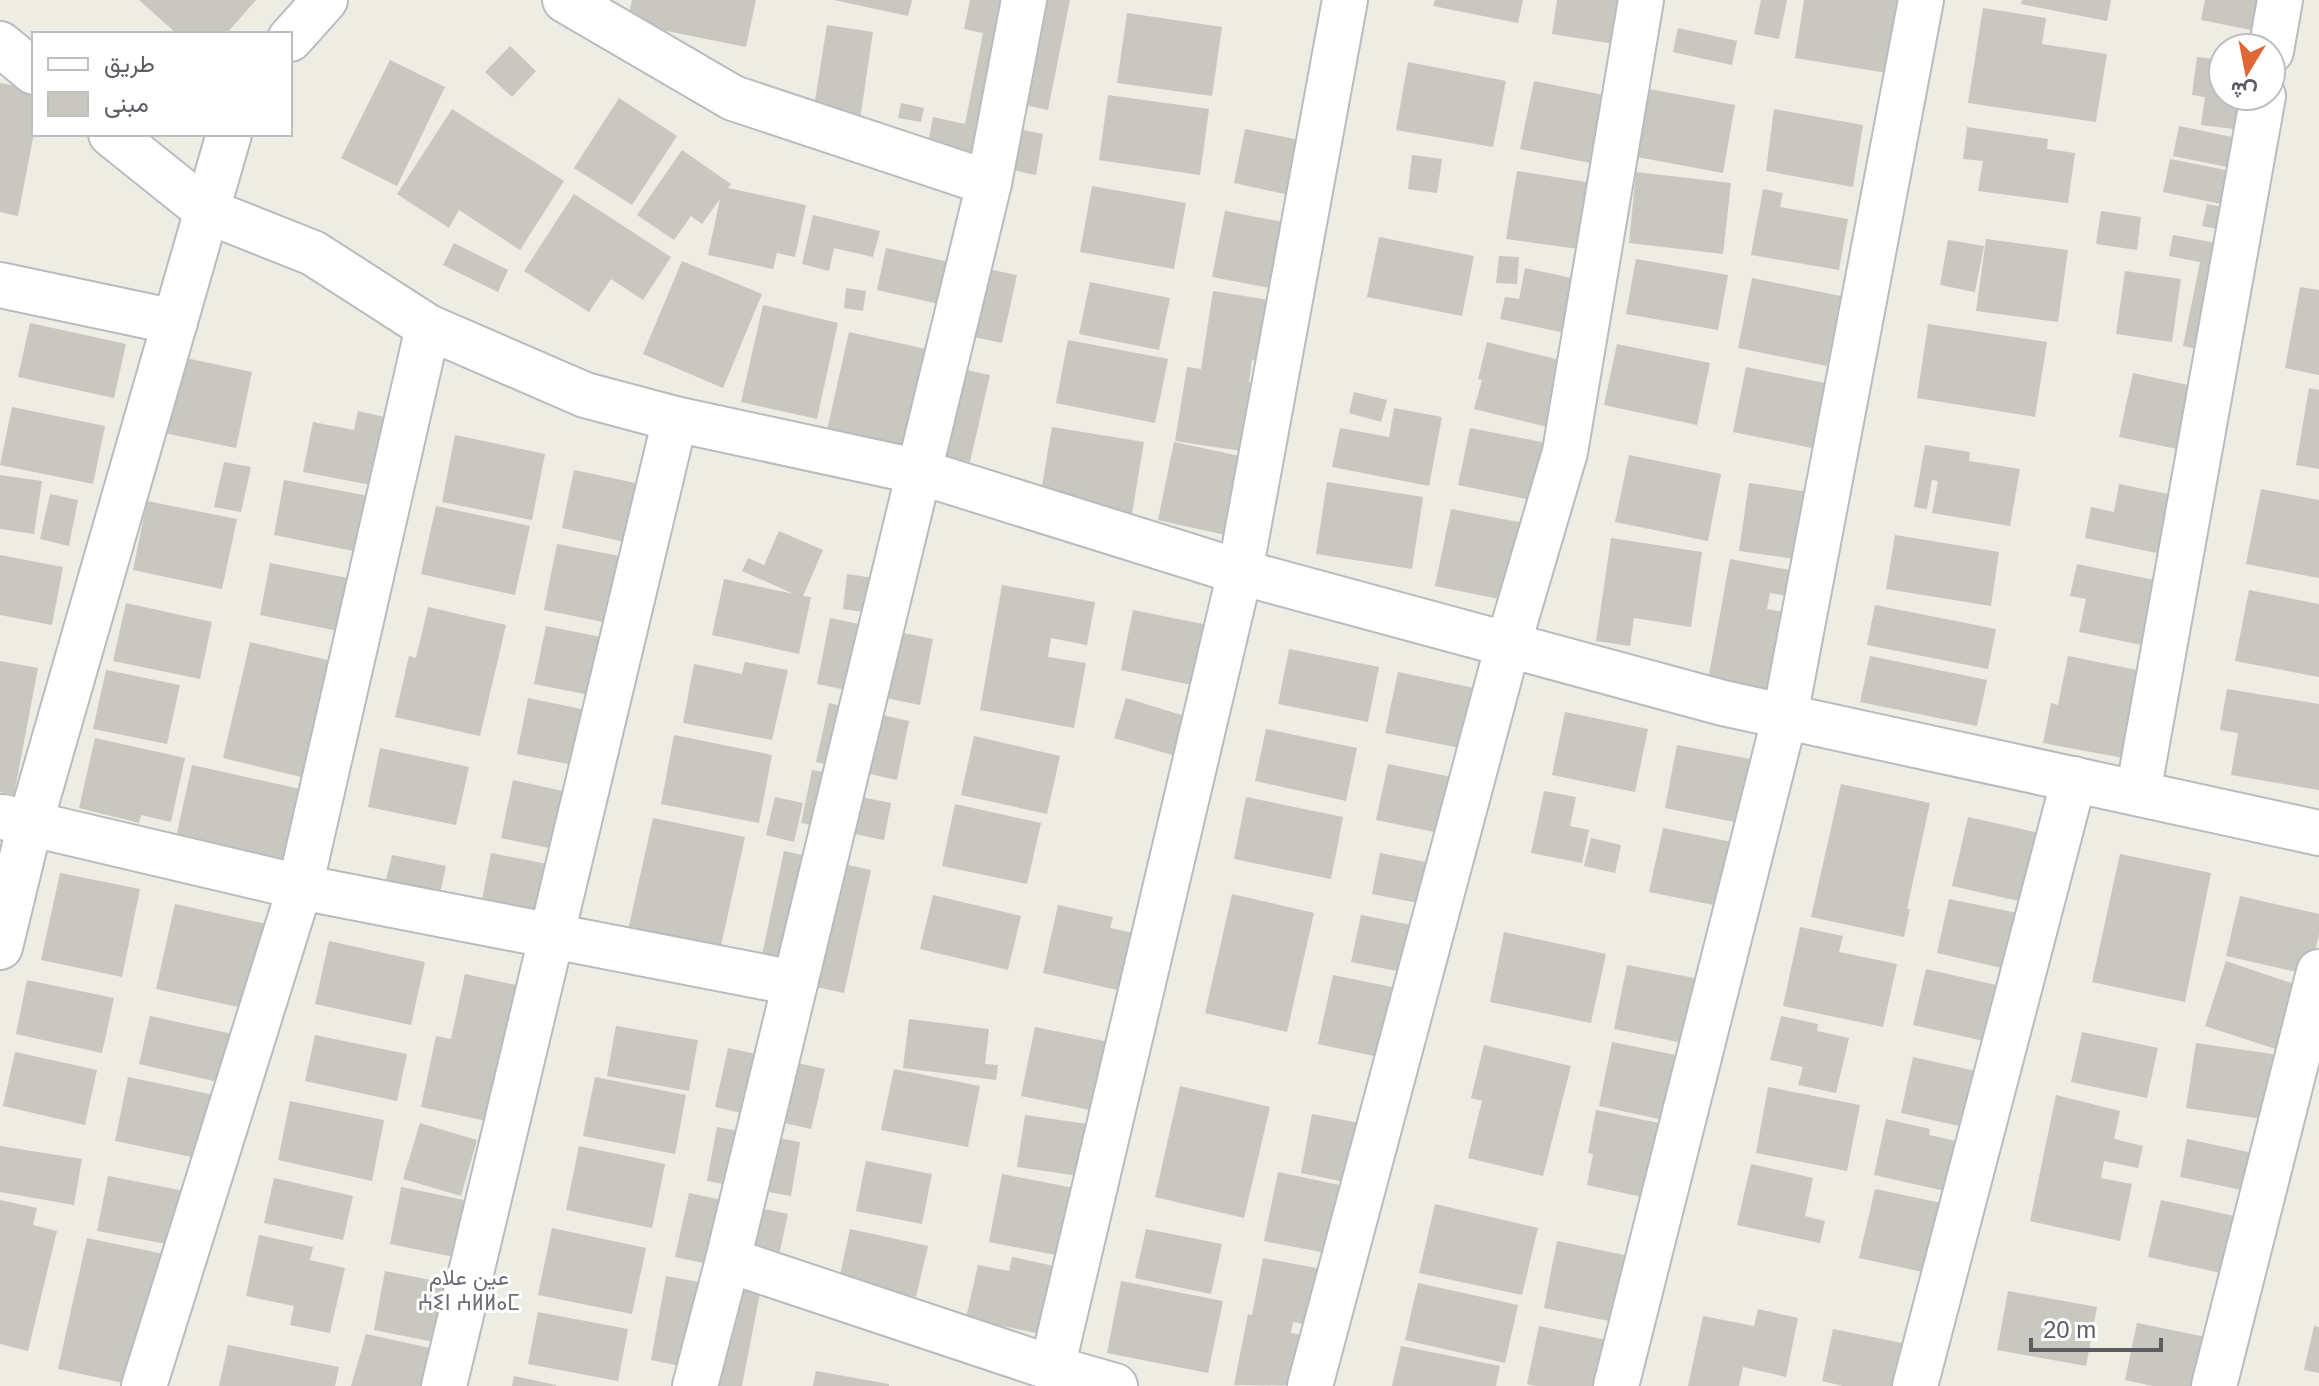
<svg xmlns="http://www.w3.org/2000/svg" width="2319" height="1386" viewBox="0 0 2319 1386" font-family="Arial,Vazirmatn,'Noto Sans Tifinagh',sans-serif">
<rect width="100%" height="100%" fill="#edede3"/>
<!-- building -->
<g fill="#c8c7c0">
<polygon points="139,0 256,0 226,34 177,34"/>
<polygon points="632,0 756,0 746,47 627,23"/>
<polygon points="834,0 912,0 908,16"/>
<polygon points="970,0 1070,0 1048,110 1008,102 1008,127 1043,134 1036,175 1012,170 923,169 933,117 965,124 983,33 964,29"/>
<polygon points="1435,0 1523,0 1518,23 1433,6"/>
<polygon points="1557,0 1647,0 1639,48 1552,34"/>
<polygon points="1761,0 1787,0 1779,39 1754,34"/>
<polygon points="1804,0 1899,0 1887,73 1795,58"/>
<polygon points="2022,0 2111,0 2107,21 2021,4"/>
<polygon points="2205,0 2300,0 2292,38 2201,20"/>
<polygon points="1983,8 2046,18 2042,44 2107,54 2096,122 1968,103"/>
<polygon points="1127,13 1222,27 1212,96 1117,83"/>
<polygon points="827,25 873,32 859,126 812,119"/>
<polygon points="1678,28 1737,41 1732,65 1673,52"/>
<polygon points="510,46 536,71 512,97 485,72"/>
<polygon points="2197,57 2223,60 2223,96 2271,96 2271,67 2283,68 2275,134 2201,125 2205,97 2192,95"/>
<polygon points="390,60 445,87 397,186 341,158"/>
<polygon points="1408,62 1506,81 1493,147 1396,130"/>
<polygon points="1534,81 1629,100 1615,168 1520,149"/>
<polygon points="0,83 34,89 34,133 18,216 0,212"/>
<polygon points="1649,89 1735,105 1723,173 1637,157"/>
<polygon points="1108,95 1209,109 1200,175 1099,160"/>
<polygon points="619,98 677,136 632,205 574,168"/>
<polygon points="901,103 924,108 921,122 898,118"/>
<polygon points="452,109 564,181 520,250 459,210 449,228 397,194"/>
<polygon points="1774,109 1863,125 1853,187 1766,171"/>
<polygon points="2179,126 2267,144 2261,174 2173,156"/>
<polygon points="1967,127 2048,139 2047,149 2075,153 2068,203 1978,191 1983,161 1963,159"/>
<polygon points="1245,129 1329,146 1317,201 1234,183"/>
<polygon points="682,150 731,184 728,188 806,205 795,257 777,253 773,269 708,255 720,199 702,224 691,216 674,240 637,215"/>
<polygon points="1412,155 1442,159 1437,193 1408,189"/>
<polygon points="2170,159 2266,178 2259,212 2163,192"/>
<polygon points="1517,171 1611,186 1600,252 1506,239"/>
<polygon points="1636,172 1731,183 1723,254 1629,243"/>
<polygon points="1092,186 1186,203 1174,269 1080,252"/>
<polygon points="1763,189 1783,193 1780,207 1848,219 1839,270 1751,255"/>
<polygon points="574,194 671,257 643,300 611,279 589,312 524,271"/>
<polygon points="2207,204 2253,213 2249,235 2202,226"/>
<polygon points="1225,211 1319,229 1306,295 1212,277"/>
<polygon points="2101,211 2141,217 2137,250 2096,244"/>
<polygon points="813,215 880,231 873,257 834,248 829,271 802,264"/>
<polygon points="2173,235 2249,249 2229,355 2183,346 2200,262 2169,256"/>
<polygon points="1379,237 1474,256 1462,316 1367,297"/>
<polygon points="1986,239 2068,250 2058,322 1976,311"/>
<polygon points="1948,240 1984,246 1975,292 1940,285"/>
<polygon points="454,243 508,270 498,292 443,265"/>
<polygon points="886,248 949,262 939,304 877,290"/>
<polygon points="1499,256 1519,257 1517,284 1496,283"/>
<polygon points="1636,259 1728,275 1718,330 1626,314"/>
<polygon points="682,261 762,294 723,388 643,354"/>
<polygon points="954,262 1017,275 1002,343 940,330"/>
<polygon points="1525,268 1595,283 1584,337 1500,319 1505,297 1519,299"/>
<polygon points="2125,271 2181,279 2172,342 2116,334"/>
<polygon points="1752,278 1841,296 1827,366 1738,348"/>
<polygon points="1090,282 1170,298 1159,350 1079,334"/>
<polygon points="2300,287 2319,290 2319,375 2285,368"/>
<polygon points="846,288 866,291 863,311 844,308"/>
<polygon points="1213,291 1301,305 1291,367 1252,360 1249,382 1284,387 1274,456 1175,441 1187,367 1201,369"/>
<polygon points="763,305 838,323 817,419 741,402"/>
<polygon points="30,323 126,344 114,398 18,377"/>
<polygon points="1928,324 2047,342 2035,417 1917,398"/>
<polygon points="849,332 926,349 924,361 990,375 970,462 827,430"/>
<polygon points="1068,340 1168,359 1155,423 1056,403"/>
<polygon points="1487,342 1576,364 1560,430 1474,409 1482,380 1478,379"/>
<polygon points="1617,344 1710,363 1697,425 1604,405"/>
<polygon points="181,357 252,372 236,448 164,433"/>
<polygon points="1746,367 1825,383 1812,448 1733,432"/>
<polygon points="2133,373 2220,392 2206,455 2119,437"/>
<polygon points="2309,388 2319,390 2319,469 2296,465"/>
<polygon points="1354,392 1387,400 1381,422 1349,413"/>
<polygon points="12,407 105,426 93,484 0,465"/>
<polygon points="1394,408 1442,417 1429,486 1332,467 1340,428 1389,437"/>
<polygon points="358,411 389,418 376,486 303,472 313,422 354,430"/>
<polygon points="1052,427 1144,442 1132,514 1040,498"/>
<polygon points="1470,428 1562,446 1551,504 1458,485"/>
<polygon points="455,435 545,454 532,520 442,502"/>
<polygon points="1174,442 1268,462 1252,541 1158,520"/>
<polygon points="1925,445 1970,452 1969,461 2020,469 2010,526 1932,513 1938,481 1932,480 1927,509 1914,507"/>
<polygon points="1629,455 1721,474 1708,541 1615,522"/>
<polygon points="224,462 251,467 241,512 214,507"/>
<polygon points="574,470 673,491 660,550 562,528"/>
<polygon points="0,475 42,481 34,534 0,529"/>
<polygon points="284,480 379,498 368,554 274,535"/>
<polygon points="1327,482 1423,497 1412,569 1316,554"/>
<polygon points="1749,483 1843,497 1832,564 1739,551"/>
<polygon points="2119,484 2197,500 2185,559 2085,538 2091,507 2114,512"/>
<polygon points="2261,489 2319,500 2319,578 2246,564"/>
<polygon points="50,494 78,500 69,546 40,539"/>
<polygon points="147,501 237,519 222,589 133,570"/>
<polygon points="436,506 530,526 515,595 421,574"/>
<polygon points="1451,509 1544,527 1528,605 1435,586"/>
<polygon points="779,531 823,550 803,596 811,597 799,654 712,635 724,579 794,594 742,571 748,558 764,565"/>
<polygon points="1895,535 1999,552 1991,606 1886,589"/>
<polygon points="1611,538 1702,552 1691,627 1634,618 1630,646 1596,641"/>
<polygon points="557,544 656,563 643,630 544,610"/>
<polygon points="0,555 63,567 52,625 0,615"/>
<polygon points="1730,559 1823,576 1819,602 1770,593 1767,609 1821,618 1806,698 1708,680"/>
<polygon points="270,563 353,579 343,632 260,615"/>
<polygon points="2077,564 2183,586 2170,651 2079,632 2086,599 2070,596"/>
<polygon points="847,574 907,583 902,618 843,609"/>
<polygon points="1002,585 1095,602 1087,645 1051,638 1048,657 1086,663 1074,728 980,710"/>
<polygon points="2249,590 2319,604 2319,677 2235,661"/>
<polygon points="126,603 212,622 200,679 113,661"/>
<polygon points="1875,605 1996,629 1988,669 1867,645"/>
<polygon points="428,607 506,625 480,736 395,717 409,656 416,658"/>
<polygon points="1133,610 1228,629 1215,690 1121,670"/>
<polygon points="830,618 933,639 920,705 817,684"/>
<polygon points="546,626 636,644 625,702 534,684"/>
<polygon points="250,642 332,661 305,778 223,758"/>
<polygon points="1289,649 1379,667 1368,722 1278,704"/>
<polygon points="1870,656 1987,680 1977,726 1860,702"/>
<polygon points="2068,656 2167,676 2150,763 2043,743 2051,703 2058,705"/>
<polygon points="0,661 38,668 14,795 0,792"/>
<polygon points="745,662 788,670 772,740 683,723 694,664 742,674"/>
<polygon points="106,670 180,685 167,744 93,729"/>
<polygon points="1398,672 1507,695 1495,755 1385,733"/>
<polygon points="2227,689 2319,704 2319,790 2231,775 2238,733 2220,730"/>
<polygon points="528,698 620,717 609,772 517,754"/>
<polygon points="1126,698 1201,721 1189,760 1114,738"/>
<polygon points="829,703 909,721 897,780 816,762"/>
<polygon points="1565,712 1648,729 1635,792 1552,775"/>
<polygon points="1266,729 1357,748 1346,801 1255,781"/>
<polygon points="674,735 772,755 759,823 661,804"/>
<polygon points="974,736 1060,756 1047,814 961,795"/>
<polygon points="95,738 185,758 171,822 141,815 139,823 79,808"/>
<polygon points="1677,745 1782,765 1769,829 1665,808"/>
<polygon points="380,748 469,767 456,825 368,807"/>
<polygon points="1388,764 1486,784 1474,840 1376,820"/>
<polygon points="192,765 309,791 291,868 175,842"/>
<polygon points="812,770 829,773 825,790 891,803 884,840 801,823"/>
<polygon points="513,780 599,799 587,856 501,838"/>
<polygon points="1841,784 1930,803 1907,909 1910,909 1904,937 1811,917"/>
<polygon points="1544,791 1576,797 1570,826 1589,830 1582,863 1531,853"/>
<polygon points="775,797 803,803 794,842 766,835"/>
<polygon points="1246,797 1343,817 1331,879 1234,859"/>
<polygon points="955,804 1041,823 1027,884 942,866"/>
<polygon points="1968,817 2057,837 2041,906 1952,886"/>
<polygon points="653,818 745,837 717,964 625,944"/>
<polygon points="1663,828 1761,848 1748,912 1649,892"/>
<polygon points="1591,838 1621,845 1615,873 1584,866"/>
<polygon points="784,851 871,870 844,993 758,974"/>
<polygon points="491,853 574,869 563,922 481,905"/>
<polygon points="1380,853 1457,868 1449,909 1372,894"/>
<polygon points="2120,854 2211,873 2185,1002 2092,982"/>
<polygon points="392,855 446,866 438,903 383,892"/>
<polygon points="60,873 140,889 122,977 41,960"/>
<polygon points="1232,894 1314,913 1287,1032 1205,1013"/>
<polygon points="933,895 1021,916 1008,970 920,949"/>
<polygon points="2240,896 2319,914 2319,934 2310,975 2226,956"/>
<polygon points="1949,899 2032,916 2019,972 1937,953"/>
<polygon points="175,904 271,925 252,1010 156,989"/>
<polygon points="1058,905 1113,917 1110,928 1152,937 1139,995 1043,973"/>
<polygon points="1361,915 1442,931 1432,978 1351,962"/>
<polygon points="1800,927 1843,936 1839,952 1897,964 1883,1027 1783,1006"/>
<polygon points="1504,932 1606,954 1591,1023 1490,1002"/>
<polygon points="329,941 425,962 411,1025 315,1004"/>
<polygon points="2226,961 2312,990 2291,1054 2205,1026"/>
<polygon points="1627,965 1726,984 1713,1049 1614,1029"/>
<polygon points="1926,969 2018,990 2006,1046 1913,1025"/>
<polygon points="465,974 549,992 519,1128 421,1107 436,1036 451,1039"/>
<polygon points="1333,975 1431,995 1416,1065 1318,1044"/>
<polygon points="27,980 114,998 102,1053 16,1034"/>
<polygon points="150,1016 242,1036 231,1085 139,1064"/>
<polygon points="1781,1016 1818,1024 1817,1031 1849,1038 1836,1093 1798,1085 1803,1067 1770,1060"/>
<polygon points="909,1019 989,1029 985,1064 998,1065 996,1080 903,1068"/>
<polygon points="616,1026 698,1040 689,1091 607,1076"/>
<polygon points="1035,1027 1124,1045 1110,1114 1021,1096"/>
<polygon points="2082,1032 2158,1048 2147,1098 2071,1082"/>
<polygon points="315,1035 407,1054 397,1101 305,1081"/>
<polygon points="1612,1042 1705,1061 1691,1126 1599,1106"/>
<polygon points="2196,1043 2294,1057 2285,1122 2186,1108"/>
<polygon points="1484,1045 1571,1066 1543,1176 1468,1158 1482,1101 1471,1098"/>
<polygon points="728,1048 825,1069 811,1129 715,1107"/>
<polygon points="15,1052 97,1070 85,1125 3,1106"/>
<polygon points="1913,1057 1998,1076 1986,1132 1901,1113"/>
<polygon points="894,1069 980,1086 968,1147 881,1130"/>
<polygon points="128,1077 224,1097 211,1161 115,1141"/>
<polygon points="595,1077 686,1095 675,1154 583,1136"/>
<polygon points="1180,1086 1270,1107 1244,1218 1155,1197"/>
<polygon points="1768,1087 1860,1105 1847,1171 1756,1153"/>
<polygon points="2056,1095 2120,1111 2114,1139 2143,1146 2138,1168 2104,1161 2101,1178 2132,1184 2120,1241 2030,1221"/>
<polygon points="290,1101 384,1120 372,1181 278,1160"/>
<polygon points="1596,1110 1683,1128 1674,1204 1587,1185 1593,1154 1588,1153"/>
<polygon points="1312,1114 1386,1128 1374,1188 1301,1173"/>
<polygon points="1025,1115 1101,1126 1093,1178 1017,1167"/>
<polygon points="1886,1119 1930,1129 1929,1135 1979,1146 1967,1196 1874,1175"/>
<polygon points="420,1123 477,1140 461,1196 403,1179"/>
<polygon points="717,1127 800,1142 791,1196 707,1181"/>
<polygon points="2187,1139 2272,1157 2265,1195 2180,1177"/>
<polygon points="0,1146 82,1159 74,1205 0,1192"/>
<polygon points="579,1146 665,1164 652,1228 566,1210"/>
<polygon points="866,1161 932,1174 922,1224 856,1211"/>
<polygon points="1751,1164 1813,1178 1805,1216 1825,1221 1820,1243 1737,1225"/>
<polygon points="1278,1172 1382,1194 1368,1261 1264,1241"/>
<polygon points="1002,1174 1089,1191 1076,1259 989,1242"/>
<polygon points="108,1176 205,1195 194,1249 97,1231"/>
<polygon points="274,1178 353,1196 343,1240 264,1223"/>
<polygon points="401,1187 464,1200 461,1214 492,1221 484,1263 390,1244"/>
<polygon points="1875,1189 1965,1208 1950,1278 1859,1258"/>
<polygon points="689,1193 788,1214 774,1278 675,1257"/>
<polygon points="0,1200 37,1208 33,1225 57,1231 28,1351 0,1344"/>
<polygon points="2161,1200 2257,1221 2244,1278 2148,1257"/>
<polygon points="1435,1204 1538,1228 1522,1295 1419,1273"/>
<polygon points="552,1228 646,1248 632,1314 538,1295"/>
<polygon points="850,1229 928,1246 916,1297 839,1280"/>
<polygon points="1146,1229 1222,1244 1211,1294 1135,1278"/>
<polygon points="259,1235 313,1247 310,1260 345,1268 330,1333 290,1325 294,1306 246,1296"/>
<polygon points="87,1238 188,1259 138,1386 58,1369"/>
<polygon points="1557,1241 1658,1262 1644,1328 1544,1308"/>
<polygon points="1012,1257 1068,1269 1054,1337 966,1318 978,1265 1009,1271"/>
<polygon points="1263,1258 1358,1276 1347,1332 1293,1322 1291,1333 1340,1342 1331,1386 1234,1385 1248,1314 1252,1315"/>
<polygon points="385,1271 471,1288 459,1347 374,1330"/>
<polygon points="666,1276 760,1293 742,1386 697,1386 694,1369 651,1360"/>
<polygon points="1121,1281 1223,1301 1208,1373 1107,1353"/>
<polygon points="1418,1283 1518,1305 1505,1363 1405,1340"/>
<polygon points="2008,1291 2097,1307 2086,1366 1997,1350"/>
<polygon points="1758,1309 1798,1318 1786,1377 1743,1367 1739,1386 1688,1386 1703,1316 1754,1326"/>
<polygon points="538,1312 628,1329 618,1381 528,1364"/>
<polygon points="2137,1323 2226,1341 2217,1386 2153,1386 2125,1380"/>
<polygon points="1539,1326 1636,1346 1628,1386 1535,1386 1527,1384"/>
<polygon points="2314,1326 2319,1327 2319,1373 2304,1370"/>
<polygon points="1833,1329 1927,1348 1919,1386 1843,1386 1822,1381"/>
<polygon points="366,1334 458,1354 451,1386 351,1386"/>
<polygon points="228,1345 339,1367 335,1386 219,1386"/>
<polygon points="1401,1346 1500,1366 1496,1386 1392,1386"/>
<polygon points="816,1371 889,1384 889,1386 813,1386"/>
<polygon points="514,1376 556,1385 556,1386 512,1386"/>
</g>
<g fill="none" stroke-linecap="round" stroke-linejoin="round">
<defs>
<g id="street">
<polyline points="565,0 733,98 989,183"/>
<polyline points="290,39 325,0"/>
<polyline points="0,44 34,72"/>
<polyline points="2271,51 2280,0"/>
<polyline points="111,134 207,211 313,253 428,327 585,395 675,419 920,472 1240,572 1723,703 2319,833"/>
<polyline points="0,285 175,322"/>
<polyline points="2138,793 2263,96"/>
<polyline points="3,817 300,887 795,983"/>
<polyline points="0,947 30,824 229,134"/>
<polyline points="728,1260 1052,1368 1115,1386"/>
<polyline points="1052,1368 1240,572 1345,0"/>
<polyline points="144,1386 300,887 428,327"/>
<polyline points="444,1386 675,419"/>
<polyline points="695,1386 728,1260 989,183 1024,0"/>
<polyline points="1310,1386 1508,645 1565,452 1641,0"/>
<polyline points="1616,1386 1785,716 1921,0"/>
<polyline points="1915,1386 2074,779"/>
<polyline points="2214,1386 2319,972"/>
</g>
</defs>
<!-- street casing -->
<use href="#street" stroke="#babbc1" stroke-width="48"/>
<!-- street -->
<use href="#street" stroke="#fff" stroke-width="44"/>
</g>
<g text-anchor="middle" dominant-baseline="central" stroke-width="6" stroke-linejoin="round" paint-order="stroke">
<!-- neighbourhood labels -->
<g font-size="22" fill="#6c6f75" stroke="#fff">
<text x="469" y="1277">عين علام<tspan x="469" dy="25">ⵄⵉⵏ ⵄⵍⵍⴰⵎ</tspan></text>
</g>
</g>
<!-- legend -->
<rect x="32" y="32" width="260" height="104" fill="#ffffff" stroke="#bdbec1" stroke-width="2"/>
<rect x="48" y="58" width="40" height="12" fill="#ffffff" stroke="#bdbec1" stroke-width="2"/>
<text x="104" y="72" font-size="24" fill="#5b5d63">طريق</text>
<rect x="48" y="92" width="40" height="24" fill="#c8c7c0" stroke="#bdbec1" stroke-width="2"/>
<text x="104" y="112" font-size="24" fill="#5b5d63">مبنى</text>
<!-- north arrow -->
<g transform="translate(2247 72) rotate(190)"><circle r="38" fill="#ffffff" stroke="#bdbec1" stroke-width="2"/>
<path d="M0-6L14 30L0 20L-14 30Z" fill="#e06736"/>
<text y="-12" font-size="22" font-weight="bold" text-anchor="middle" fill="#5b5d63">ش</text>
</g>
<!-- scale -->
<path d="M2031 1338v12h130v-12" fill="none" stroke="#5b5d63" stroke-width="4"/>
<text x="2043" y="1338" font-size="24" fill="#5b5d63" stroke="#ffffff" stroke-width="6" paint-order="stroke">20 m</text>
</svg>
